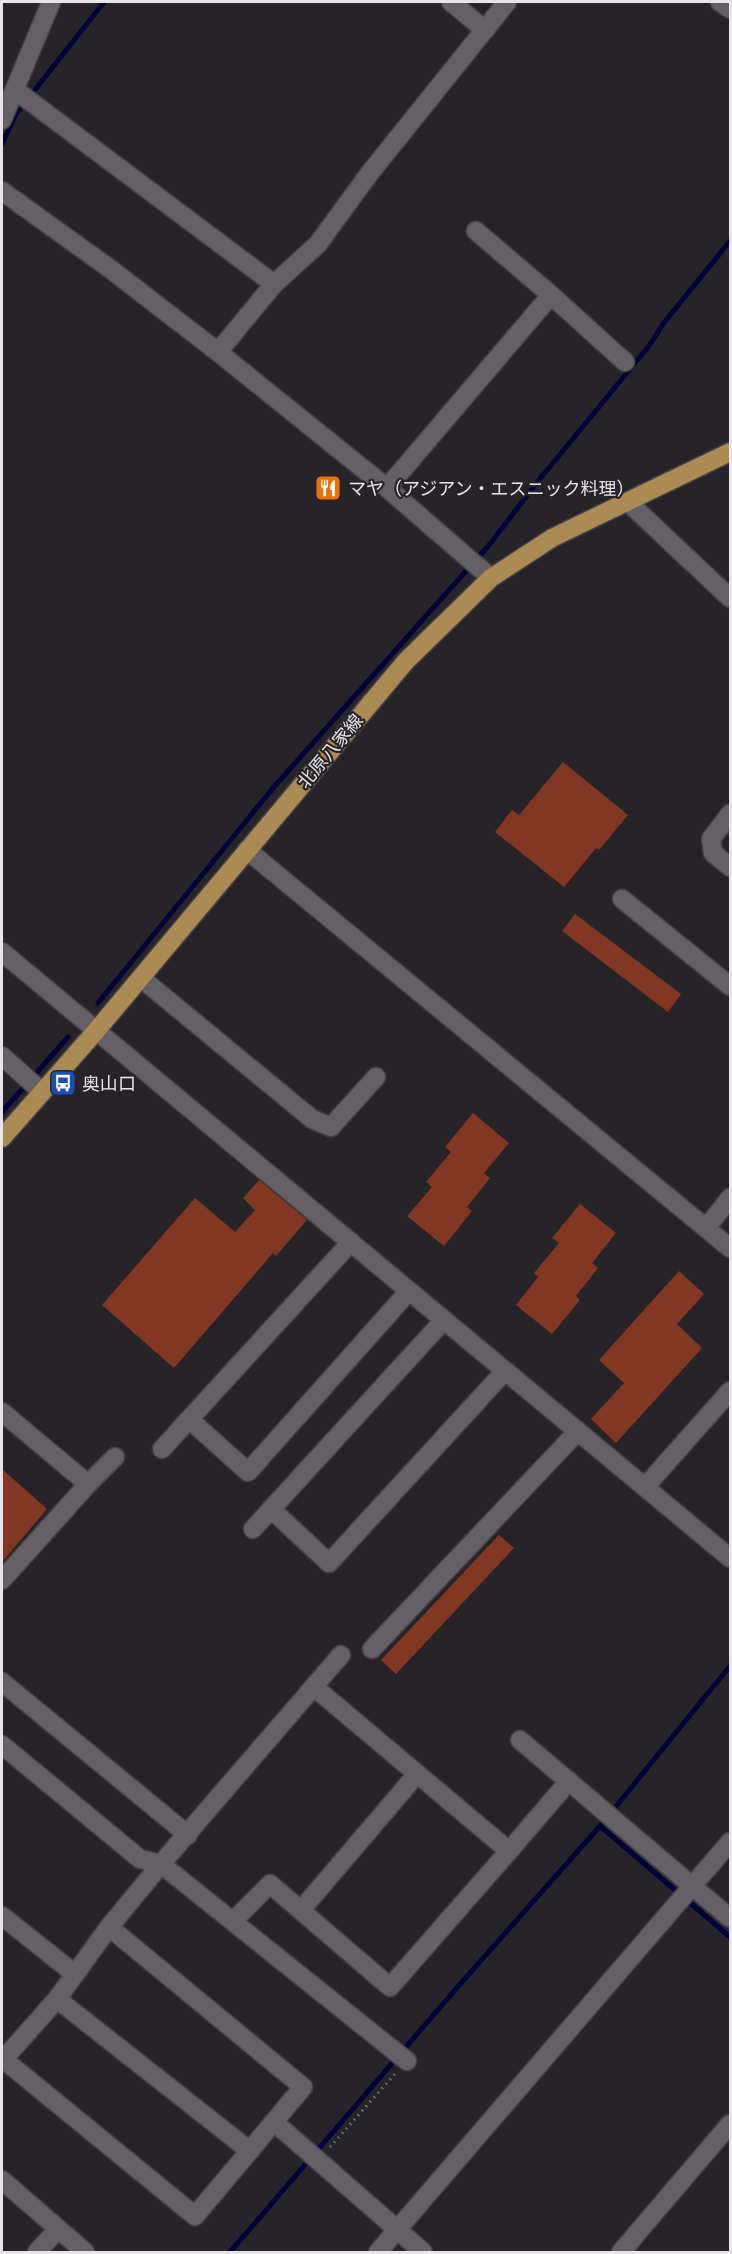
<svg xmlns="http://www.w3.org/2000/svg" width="732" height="2254" viewBox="0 0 732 2254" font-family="'PT Sans Narrow','Noto Sans JP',sans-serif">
<rect width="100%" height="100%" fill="#272429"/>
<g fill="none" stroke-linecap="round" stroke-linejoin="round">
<!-- stream -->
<g stroke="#010039" stroke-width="5">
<polyline points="2,144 16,114 104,2"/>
<polyline points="98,1003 273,788 490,544 539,480 649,346 663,324 730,241"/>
<polyline points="2,1112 68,1037"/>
<polyline points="600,1826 730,1937"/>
<polyline points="230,2252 455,1990 600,1826 730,1666"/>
</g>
</g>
<!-- building -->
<g fill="#823723">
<polygon points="563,762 628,815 599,850 596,848 564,887 495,832 512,810 519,815"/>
<polygon points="575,914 681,994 668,1012 562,931"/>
<polygon points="473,1113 509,1143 484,1173 490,1178 467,1207 472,1211 444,1246 407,1216 432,1187 426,1182 451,1152 445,1147"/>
<polygon points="259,1180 307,1220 276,1256 273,1253 174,1368 102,1305 195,1198 235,1232 255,1210 243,1198"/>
<polygon points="580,1204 616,1233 592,1263 598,1268 576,1296 580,1300 552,1334 516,1305 538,1277 534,1273 559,1243 552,1238"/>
<polygon points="679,1271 704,1294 677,1324 702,1348 616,1443 591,1419 624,1383 599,1360"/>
<polygon points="2,1469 47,1509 2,1562"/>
<polygon points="499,1535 514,1548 396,1674 381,1660"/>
</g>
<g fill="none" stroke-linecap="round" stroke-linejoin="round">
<defs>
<g id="minor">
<polyline points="451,2 485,30"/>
<polyline points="720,2 730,9"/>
<polyline points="15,90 274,284"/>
<polyline points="2,120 51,2"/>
<polyline points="2,191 109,268 218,352 387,488 491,578"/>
<polyline points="476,231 551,295 625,362"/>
<polyline points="218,352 274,284 318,244 369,174 507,2"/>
<polyline points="387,488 551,295"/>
<polyline points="628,502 730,598"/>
<polyline points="730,814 711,839 713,853 730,867"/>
<polyline points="247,850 730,1248"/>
<polyline points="622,899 730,986"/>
<polyline points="2,952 730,1558"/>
<polyline points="141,978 312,1119 331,1127 376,1077"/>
<polyline points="2,1056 42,1092"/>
<polyline points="706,1228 730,1198"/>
<polyline points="2,1412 88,1484"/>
<polyline points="190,1420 248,1472 409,1291"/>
<polyline points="162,1449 351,1242"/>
<polyline points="645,1487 730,1391"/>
<polyline points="271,1509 329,1563 505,1371"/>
<polyline points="253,1529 444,1320"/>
<polyline points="2,1580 88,1484 115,1457"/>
<polyline points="372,1649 578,1431"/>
<polyline points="2,1682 188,1835"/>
<polyline points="314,1687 509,1851 569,1781"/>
<polyline points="520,1740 730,1918"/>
<polyline points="2,1745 140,1859 161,1864 407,2061"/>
<polyline points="301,1910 417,1774"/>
<polyline points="2,1916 75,1974"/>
<polyline points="233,1921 270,1884 390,1987 509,1851"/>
<polyline points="57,1999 250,2151"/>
<polyline points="3,2059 195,2216 303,2087 109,1927"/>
<polyline points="2,2061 57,1999 109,1927 161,1864 341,1655"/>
<polyline points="274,2122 423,2252"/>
<polyline points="2,2180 85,2252"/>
<polyline points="37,2252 58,2229"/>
<polyline points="378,2252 730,1842"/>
<polyline points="621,2252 730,2124"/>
</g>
<polyline id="major" points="2,1138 96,1031 406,661 491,578 552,538 730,452"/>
</defs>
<!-- minor casing -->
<use href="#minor" stroke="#444145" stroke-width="21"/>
<!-- major casing -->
<use href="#major" stroke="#444145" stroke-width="21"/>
<!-- path -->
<polyline stroke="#757276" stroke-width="3" stroke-dasharray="1.5 4.5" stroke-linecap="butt" points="330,2147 395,2074"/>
<!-- minor -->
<use href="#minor" stroke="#646065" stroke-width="18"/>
<!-- major -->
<use href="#major" stroke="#ab8a53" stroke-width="18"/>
</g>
<!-- icons -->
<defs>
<symbol id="restaurant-square" viewBox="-11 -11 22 22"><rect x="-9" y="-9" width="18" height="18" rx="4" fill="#e8710a" stroke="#272429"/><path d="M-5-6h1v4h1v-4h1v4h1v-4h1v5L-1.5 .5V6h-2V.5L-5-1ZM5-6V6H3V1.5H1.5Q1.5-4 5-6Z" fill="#fff"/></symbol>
<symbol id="bus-square" viewBox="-11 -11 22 22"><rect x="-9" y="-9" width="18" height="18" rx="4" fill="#1a4fb4" stroke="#272429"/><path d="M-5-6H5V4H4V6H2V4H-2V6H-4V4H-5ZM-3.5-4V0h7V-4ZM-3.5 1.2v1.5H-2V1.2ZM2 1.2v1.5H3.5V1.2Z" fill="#fff"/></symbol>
</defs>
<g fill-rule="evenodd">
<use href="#restaurant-square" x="313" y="473" width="30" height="30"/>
<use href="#bus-square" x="48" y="1068" width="30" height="30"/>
</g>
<g text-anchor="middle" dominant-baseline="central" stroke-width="4.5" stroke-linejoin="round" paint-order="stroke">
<!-- poi labels -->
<g font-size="18" fill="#e8e5e8" stroke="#272429" text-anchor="start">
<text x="348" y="488">マヤ（アジアン・エスニック料理）</text>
<text x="82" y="1083">奥山口</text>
</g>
<!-- street labels -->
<g font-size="18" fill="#e8e5e8" stroke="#272429">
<text transform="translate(330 751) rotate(-50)">北原八家線</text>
</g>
</g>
<!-- border -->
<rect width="732" height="2254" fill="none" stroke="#e8e5e8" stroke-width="6"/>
</svg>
